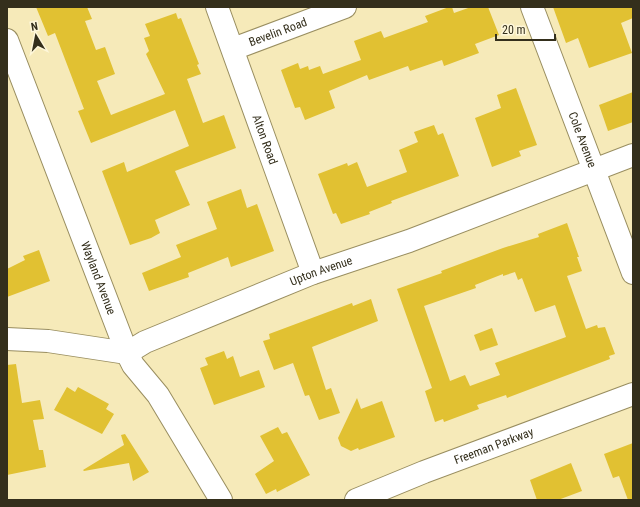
<svg xmlns="http://www.w3.org/2000/svg" width="640" height="507" viewBox="0 0 640 507" font-family="'Roboto Condensed',sans-serif">
<rect width="100%" height="100%" fill="#f6eab9"/>
<!-- building -->
<g fill="#e1c132" fill-rule="evenodd">
<polygon points="36,7 87,7 92,19 85,21 96,50 105,47 115,74 97,81 111,115 165,94 146,54 149,51 144,38 150,36 145,24 176,13 178,19 181,18 199,64 197,65 201,74 187,79 203,123 224,115 236,148 175,171 190,205 155,220 160,233 151,238 130,245 102,171 124,162 127,172 189,146 175,110 91,143 78,111 84,109 55,33 48,36"/>
<polygon points="449,7 452,7 454,13 471,7 488,7 499,35 475,44 479,53 444,66 442,60 410,71 408,66 369,80 367,75 329,91 335,108 305,120 300,107 295,108 281,70 298,63 300,69 308,66 309,70 320,66 323,74 361,60 354,41 381,31 384,38 428,22 425,16"/>
<polygon points="553,7 633,7 633,18 621,23 632,53 589,68 578,38 566,43"/>
<polygon points="516,88 537,145 519,151 521,156 492,167 475,118 501,108 497,95"/>
<polygon points="633,92 633,122 608,131 599,105"/>
<polygon points="434,125 438,135 443,133 459,176 391,201 392,203 369,212 370,214 341,224 336,213 333,214 318,174 347,163 348,166 357,162 367,187 407,172 399,150 418,142 414,132"/>
<polygon points="241,189 247,208 257,204 274,251 231,267 228,257 188,273 189,277 149,291 142,273 181,257 176,245 217,229 207,202"/>
<path d="M567,223l12,34h-2l5,14 -15,5 19,53 11,-4 1,3 7,-1 10,27 -6,2 1,3 -103,39 -1,-3 -29,10 2,4 -35,13 -1,-3 -8,3 -10,-31 7,-3 -35,-99 45,-16 -1,-2 62,-23 36,-11 -1,-3zM515,272l3,8 4,-2 13,34 20,-7 11,32 -71,26 5,12 -30,11 -5,-11 -15,6 -26,-75 52,-18 -1,-3 28,-11v2z"/>
<polygon points="39,250 50,281 7,297 7,269 25,260 23,256"/>
<polygon points="371,299 378,321 312,347 326,390 331,388 340,413 319,420 309,395 305,396 293,363 274,370 263,341 270,339 269,334 352,303 353,306"/>
<polygon points="492,328 498,345 480,351 474,335"/>
<polygon points="224,351 227,359 233,356 240,377 259,370 265,387 214,405 200,368 208,365 205,358"/>
<polygon points="16,364 22,403 40,400 44,419 33,420 39,450 43,450 46,467 7,475 7,365"/>
<polygon points="67,387 75,392 78,387 109,404 106,409 114,414 102,434 54,410"/>
<polygon points="357,398 361,409 382,401 395,437 359,450 358,448 351,451 341,446 338,438"/>
<polygon points="278,427 282,434 287,432 310,475 277,492 276,489 266,494 255,474 274,461 260,436"/>
<polygon points="125,434 149,472 133,481 129,463 84,471 83,470 124,445 121,435"/>
<polygon points="633,443 633,500 628,500 619,476 613,478 604,454"/>
<polygon points="571,463 582,491 558,500 537,500 530,480"/>
</g>
<g fill="none" stroke-linecap="round" stroke-linejoin="round">
<defs>
<g id="minor">
<path id="s1" d="M217,7l96,266"/>
<path id="s2" d="M532,7l101,266"/>
<path id="s3" d="M7,40l120,313 6,12 25,30 63,105"/>
<path id="s4" d="M233,49l112,-42"/>
<path id="s5" d="M7,339l41,2 79,12 18,-11 168,-69 96,-32 224,-86"/>
<path id="s6" d="M356,500l68,-28 209,-78"/>
</g>
</defs>
<!-- minor casing -->
<use href="#minor" stroke="#998e60" stroke-width="24"/>
<!-- minor -->
<use href="#minor" stroke="#fff" stroke-width="22"/>
</g>
<g text-anchor="middle" dominant-baseline="central" stroke-width="3" stroke-linejoin="round" paint-order="stroke">
<!-- street labels -->
<g font-size="12" fill="#342f1c" stroke="#fef7da">
<text stroke="none"><textPath href="#s4" startOffset="48">Bevelin Road</textPath></text>
<text stroke="none"><textPath href="#s1" startOffset="141">Alton Road</textPath></text>
<text stroke="none"><textPath href="#s2" startOffset="142">Cole Avenue</textPath></text>
<text stroke="none"><textPath href="#s5" startOffset="332">Upton Avenue</textPath></text>
<text stroke="none"><textPath href="#s3" startOffset="255">Wayland Avenue</textPath></text>
<text stroke="none"><textPath href="#s6" startOffset="148">Freeman Parkway</textPath></text>
</g>
</g>
<!-- border -->
<rect width="640" height="507" fill="none" stroke="#342f1c" stroke-width="16"/>
<!-- north arrow -->
<g transform="translate(36 36) rotate(350)" stroke="#fef7da" stroke-width="3" paint-order="stroke">
<path d="M0-3L7 15L0 10L-7 15Z" fill="#342f1c"/>
<text y="-6" font-size="11" font-weight="bold" text-anchor="middle" fill="#342f1c">N</text>
</g>
<!-- scale -->
<path d="M496 34v6h59v-6" fill="none" stroke="#342f1c" stroke-width="2"/>
<text x="502" y="34" font-size="12" fill="#342f1c" stroke="#fef7da" stroke-width="3" paint-order="stroke">20 m</text>
</svg>
